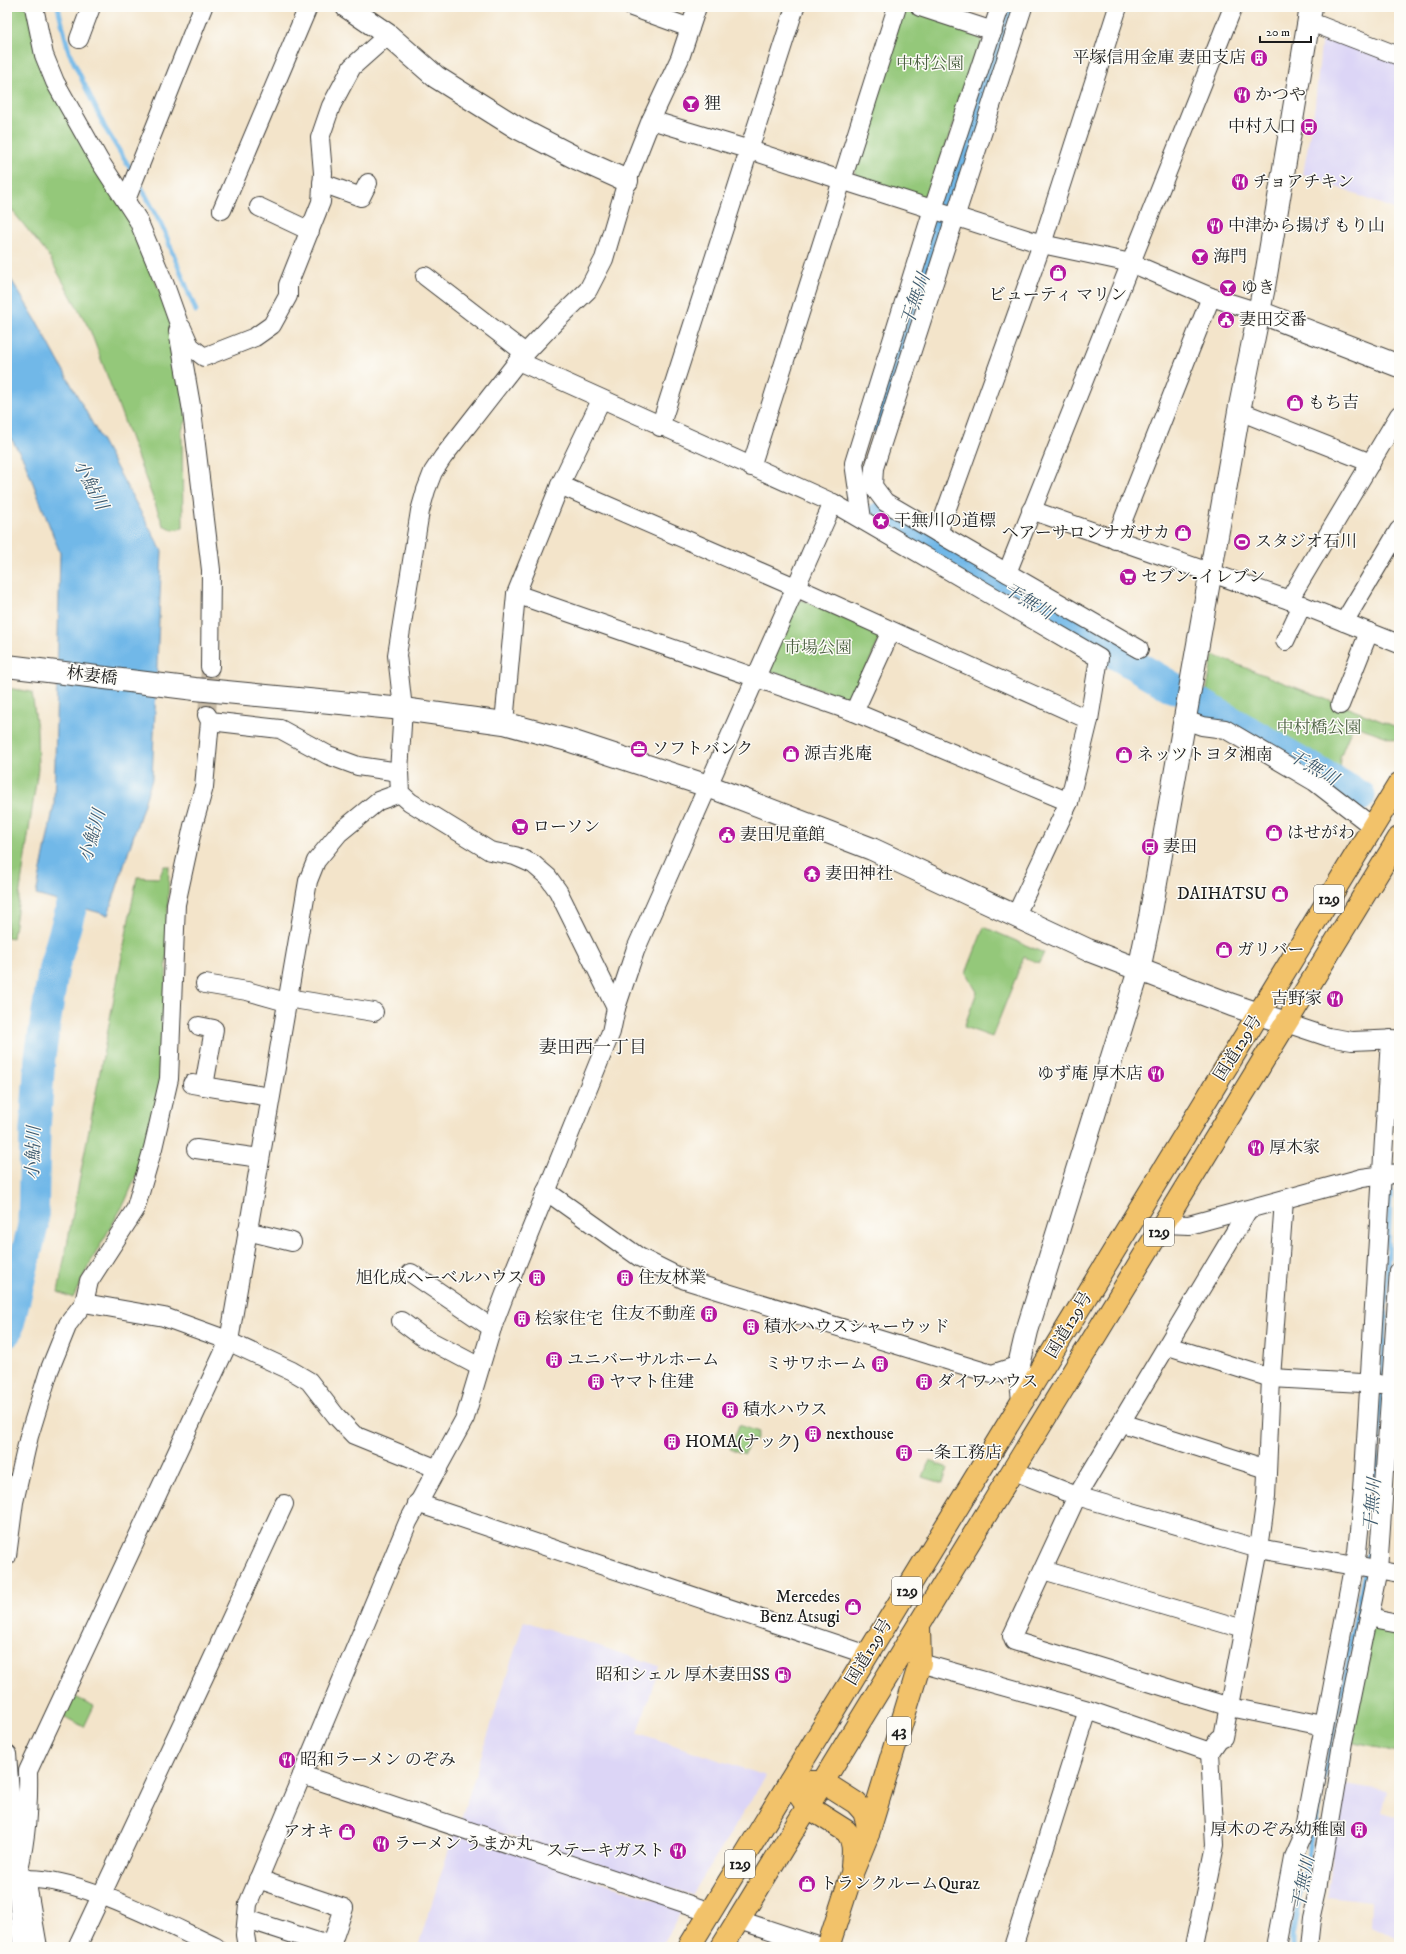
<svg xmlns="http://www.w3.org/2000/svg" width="1406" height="1954" viewBox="0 0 1406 1954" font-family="'IM FELL DW Pica','Noto Serif JP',serif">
<rect width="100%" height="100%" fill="#fdfcf7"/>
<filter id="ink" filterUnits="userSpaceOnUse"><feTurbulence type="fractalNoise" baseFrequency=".025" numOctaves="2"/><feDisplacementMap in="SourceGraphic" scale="8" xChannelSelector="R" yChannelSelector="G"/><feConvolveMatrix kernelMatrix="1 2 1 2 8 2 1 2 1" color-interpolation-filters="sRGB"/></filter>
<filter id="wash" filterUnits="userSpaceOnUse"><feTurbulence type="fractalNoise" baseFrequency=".012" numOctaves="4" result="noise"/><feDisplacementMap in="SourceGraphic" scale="16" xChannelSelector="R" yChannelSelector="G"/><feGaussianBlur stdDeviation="0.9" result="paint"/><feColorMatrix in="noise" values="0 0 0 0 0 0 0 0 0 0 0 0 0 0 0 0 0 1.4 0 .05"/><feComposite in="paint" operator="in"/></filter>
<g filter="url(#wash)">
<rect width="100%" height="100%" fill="#f3e4ca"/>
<!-- built -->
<g fill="#dcd5f6">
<polygon points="1322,35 1399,60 1399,211 1303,174 1315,105"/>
<polygon points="524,1621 659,1666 638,1733 766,1776 692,1895 461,1820"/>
<polygon points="1345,1784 1387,1791 1382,1812 1399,1817 1399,1940 1371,1926 1372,1902 1327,1897 1332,1862 1331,1847"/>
<polygon points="454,1833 684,1909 661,1947 418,1947"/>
</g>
<!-- green -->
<g fill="#94c87a" stroke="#58724b">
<polygon points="7,7 30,7 37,49 124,208 174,324 187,419 182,430 183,528 173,530 163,525 90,330 48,255 7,204"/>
<polygon points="913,9 976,32 982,42 930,192 918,199 856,176 853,167 901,14"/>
<polygon points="803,600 876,633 879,640 854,696 847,699 771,671 768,666 797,602"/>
<polygon points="1213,655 1399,728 1399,741 1353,725 1340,757 1339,774 1206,694"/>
<polygon points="7,688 32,692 37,729 38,769 13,938 7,937"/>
<polygon points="164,866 169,866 164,1074 148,1149 125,1202 89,1265 73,1298 58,1292 137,877 159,878"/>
<polygon points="984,927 1044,953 1039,963 1024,957 992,1037 964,1027 977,992 966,973"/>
<polygon points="739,1425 759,1432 756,1441 750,1439 745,1454 730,1449"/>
<polygon points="929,1461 948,1468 943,1483 923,1477"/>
<polygon points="1378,1626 1399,1630 1398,1752 1349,1742 1370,1630"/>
<polygon points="71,1695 94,1706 84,1727 63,1716"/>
</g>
<!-- water -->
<polygon fill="#71b8e8" stroke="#466a82" points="7,273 36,320 162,551 152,779 108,915 36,895 54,805 60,553 24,460 7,432"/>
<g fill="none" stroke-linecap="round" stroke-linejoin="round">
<!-- stream -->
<g stroke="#71b8e8" stroke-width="5">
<polyline points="58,7 69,52 105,128 133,173"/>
<polyline points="138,181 163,228 196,311"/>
<polyline points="1374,1505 1383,1369 1391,1178"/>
<polyline points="1292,1947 1292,1936 1369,1553 1372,1529"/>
</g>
<!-- river -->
<g stroke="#71b8e8" stroke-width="31">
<polyline points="951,196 1011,7"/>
<polyline points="877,417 940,230"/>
<polyline points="881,517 1174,688"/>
<polyline points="1203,705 1360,796"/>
<polyline points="7,1332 33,1226 35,1130 40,1057 54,967 84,864"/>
</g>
</g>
</g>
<g filter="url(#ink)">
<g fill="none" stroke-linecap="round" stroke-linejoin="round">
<!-- minor-tunnel -->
<polyline stroke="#c8bca7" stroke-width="18" stroke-dasharray="18 9" stroke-linecap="butt" points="207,715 210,667"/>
<defs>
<g id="minor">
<polyline points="34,7 44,55 55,82 99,160 138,220 165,285 180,327 178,331 192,411 211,570 210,667"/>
<polyline points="632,7 690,28"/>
<polyline points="920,7 993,31"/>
<polyline points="1118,7 1042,244 938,533 1139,649"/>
<polyline points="1308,21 1399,56"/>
<polyline points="79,39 91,7"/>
<polyline points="651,120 750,150 841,180 1042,244 1131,263 1211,297 1259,312"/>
<polyline points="322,183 361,197 368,183"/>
<polyline points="126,200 203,7"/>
<polyline points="259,207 310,231"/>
<polyline points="222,210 308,7"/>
<polyline points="425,276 525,353"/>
<polyline points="182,328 190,346 204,357 255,337 272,325 288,296 288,285 321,202 323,173 320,138 331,106 352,67 388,35"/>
<polyline points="518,361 833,503 1099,658 1089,720 1069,802 1015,917"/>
<polyline points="1239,411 1371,463"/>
<polyline points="660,427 795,7"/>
<polyline points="751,467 897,7"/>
<polyline points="560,485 795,587 1089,720"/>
<polyline points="1031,510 1289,600 1399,644"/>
<polyline points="862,519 854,463 933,209 1000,7"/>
<polyline points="938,533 885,502 873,486 874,468 1023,7"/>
<polyline points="1115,540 1211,297"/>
<polyline points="1007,573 1233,7"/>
<polyline points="516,594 854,712 1069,802"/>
<polyline points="1289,600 1399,415"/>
<polyline points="1344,622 1399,530"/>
<polyline points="1285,641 1302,605"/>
<polyline points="1340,705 1369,632"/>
<polyline points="854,712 891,631"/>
<polyline points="1185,720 1202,726 1225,729 1315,782 1373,827"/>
<polyline points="210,721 280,729 328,755 358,766 399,772"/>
<polyline points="504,723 516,594 560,485 601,400"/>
<polyline points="205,984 247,991 286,1002"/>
<polyline points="287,998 374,1012"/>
<polyline points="616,1008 558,891 548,877 533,864 515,856 490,851 410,802 400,793 399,772 403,709 397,655 420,511 426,490 433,472 443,457 518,361 554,323 588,290 604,259 627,181 651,120 680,58 697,7"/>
<polyline points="1286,1023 1328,1037 1352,1041 1399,1039"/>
<polyline points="199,1026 214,1029 204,1086"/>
<polyline points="192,1084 270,1097"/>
<polyline points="196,1149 260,1158"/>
<polyline points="546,1191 639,1257 685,1280 992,1374 1019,1365"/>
<polyline points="1248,1210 1077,1496 1012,1636 1014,1641 1230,1707 1323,1726"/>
<polyline points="1164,1224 1189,1225 1362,1178 1399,1173"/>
<polyline points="247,1231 292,1242"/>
<polyline points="411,1273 492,1328"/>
<polyline points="84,1303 164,1317 219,1337 292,1371 309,1381 336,1416 354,1435 438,1469"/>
<polyline points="401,1321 421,1336 480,1367"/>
<polyline points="1168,1346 1271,1378 1380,1384"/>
<polyline points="1122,1423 1267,1469"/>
<polyline points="1014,1471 1077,1496 1259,1549 1399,1574"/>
<polyline points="417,1503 868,1655"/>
<polyline points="7,1556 14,1502 29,1436 49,1371 68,1324 84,1303 89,1281 135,1210 153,1148 169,1079 176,904 193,826 204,787 210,721 207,715"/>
<polyline points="1043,1570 1243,1629"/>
<polyline points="1368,1617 1399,1623"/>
<polyline points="920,1663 1088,1710 1210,1752"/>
<polyline points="7,1754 22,1947"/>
<polyline points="302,1775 711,1912"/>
<polyline points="26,1878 38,1947"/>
<path d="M16,1881c10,-37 13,-72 12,-110l201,-430 79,-460 8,-20 23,-28 39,-32 22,-8"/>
<path d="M16,1881c48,-13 154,45 200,66"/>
<polyline points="247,1919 321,1943 333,1940 344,1908 258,1879"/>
<polyline points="739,1920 821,1947"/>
<polyline points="77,1947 205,1675 284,1504"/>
<polyline points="247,1947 245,1935 248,1904 408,1522 465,1418 492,1328 508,1286 611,1032 616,1008 635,951 833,503"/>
<polyline points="1013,1947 1088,1710"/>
<polyline points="1194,1947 1215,1845 1210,1752 1219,1739 1223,1737 1259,1549 1266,1497 1271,1378 1284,1200"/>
<polyline points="1276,1947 1293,1857 1304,1832 1357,1552 1363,1490 1390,1039"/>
<polyline points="1308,1947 1311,1920 1318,1889 1342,1745 1378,1570 1399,1271"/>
</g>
<g id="tertiary">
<polyline points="347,7 388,35 436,77 516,127 576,158 627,181"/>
<polyline points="1259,312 1399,366"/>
<polyline points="7,666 195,689 403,709 504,723 571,741 708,786 872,849 1088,950 1232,1005 1286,1023"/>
<polyline points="1023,1400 1019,1365 1027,1331 1139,970 1150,917 1239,411 1264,287 1311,7"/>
</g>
<g id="primary">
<path d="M790,1782l18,25 38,24c9,10 7,22 6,35"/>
<polyline points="803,1782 823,1782 856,1803 864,1812 867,1822 868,1834"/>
<polyline points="828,1947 852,1873 868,1834 920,1663 919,1627"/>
</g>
<g id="trunk">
<polyline points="689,1947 1399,784"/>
<polyline points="722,1947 1399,838"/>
</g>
</defs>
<!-- minor casing -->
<use href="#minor" stroke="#3c3a36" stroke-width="20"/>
<!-- tertiary casing -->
<use href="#tertiary" stroke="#3c3a36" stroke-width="24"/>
<!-- primary casing -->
<use href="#primary" stroke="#3c3a36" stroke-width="24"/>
<!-- trunk casing -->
<use href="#trunk" stroke="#3c3a36" stroke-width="24"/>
<!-- minor -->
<use href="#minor" stroke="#fff" stroke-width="18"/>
<!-- tertiary -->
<use href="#tertiary" stroke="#fff" stroke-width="22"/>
<!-- primary -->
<use href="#primary" stroke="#f2c26a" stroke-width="22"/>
<!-- trunk -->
<use href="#trunk" stroke="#f2c26a" stroke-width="22"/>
</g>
</g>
<!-- icons -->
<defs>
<symbol id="building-disc" viewBox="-11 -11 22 22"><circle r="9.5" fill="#b5179e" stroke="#fdfcf7"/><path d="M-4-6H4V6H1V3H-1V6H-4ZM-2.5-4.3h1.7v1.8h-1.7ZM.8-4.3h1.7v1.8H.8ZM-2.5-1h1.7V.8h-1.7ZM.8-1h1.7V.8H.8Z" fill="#fff"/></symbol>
<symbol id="restaurant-disc" viewBox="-11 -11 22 22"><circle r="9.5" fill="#b5179e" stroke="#fdfcf7"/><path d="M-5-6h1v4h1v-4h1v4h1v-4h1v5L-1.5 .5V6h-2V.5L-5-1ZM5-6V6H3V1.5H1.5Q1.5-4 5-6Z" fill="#fff"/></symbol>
<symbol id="bar-disc" viewBox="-11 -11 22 22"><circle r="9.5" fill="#b5179e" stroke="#fdfcf7"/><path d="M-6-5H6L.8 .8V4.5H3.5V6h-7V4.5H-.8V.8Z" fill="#fff"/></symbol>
<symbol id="bus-disc" viewBox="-11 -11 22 22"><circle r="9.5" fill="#b5179e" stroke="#fdfcf7"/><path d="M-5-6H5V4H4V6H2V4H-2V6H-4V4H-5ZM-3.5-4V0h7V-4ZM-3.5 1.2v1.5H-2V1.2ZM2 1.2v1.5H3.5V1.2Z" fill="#fff"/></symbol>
<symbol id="shop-disc" viewBox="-11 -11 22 22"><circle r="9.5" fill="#b5179e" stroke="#fdfcf7"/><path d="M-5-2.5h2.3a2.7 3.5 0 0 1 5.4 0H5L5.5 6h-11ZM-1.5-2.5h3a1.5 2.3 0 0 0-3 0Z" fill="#fff"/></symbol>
<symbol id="civic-disc" viewBox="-11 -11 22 22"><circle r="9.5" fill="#b5179e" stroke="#fdfcf7"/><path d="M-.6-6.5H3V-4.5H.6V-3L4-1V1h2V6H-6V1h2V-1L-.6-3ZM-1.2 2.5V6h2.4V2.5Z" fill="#fff"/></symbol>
<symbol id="sight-disc" viewBox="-11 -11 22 22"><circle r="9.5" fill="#b5179e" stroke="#fdfcf7"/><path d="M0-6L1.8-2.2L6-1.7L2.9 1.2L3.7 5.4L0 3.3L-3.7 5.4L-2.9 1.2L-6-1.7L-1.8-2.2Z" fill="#fff"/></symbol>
<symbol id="stadium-disc" viewBox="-11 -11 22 22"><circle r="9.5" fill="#b5179e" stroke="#fdfcf7"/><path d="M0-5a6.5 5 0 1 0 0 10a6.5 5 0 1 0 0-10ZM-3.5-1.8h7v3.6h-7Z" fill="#fff"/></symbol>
<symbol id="supermarket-disc" viewBox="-11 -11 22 22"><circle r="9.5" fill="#b5179e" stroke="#fdfcf7"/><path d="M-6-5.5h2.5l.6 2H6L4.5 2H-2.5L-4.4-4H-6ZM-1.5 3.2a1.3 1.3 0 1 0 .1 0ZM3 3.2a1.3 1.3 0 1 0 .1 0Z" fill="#fff"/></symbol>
<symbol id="office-disc" viewBox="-11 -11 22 22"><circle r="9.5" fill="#b5179e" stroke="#fdfcf7"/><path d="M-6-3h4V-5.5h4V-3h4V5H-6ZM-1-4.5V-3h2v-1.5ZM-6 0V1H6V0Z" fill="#fff"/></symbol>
<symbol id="temple-disc" viewBox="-11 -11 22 22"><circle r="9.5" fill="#b5179e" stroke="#fdfcf7"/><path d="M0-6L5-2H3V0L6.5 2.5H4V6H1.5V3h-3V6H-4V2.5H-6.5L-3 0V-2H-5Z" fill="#fff"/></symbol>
<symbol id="fuel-disc" viewBox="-11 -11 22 22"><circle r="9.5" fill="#b5179e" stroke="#fdfcf7"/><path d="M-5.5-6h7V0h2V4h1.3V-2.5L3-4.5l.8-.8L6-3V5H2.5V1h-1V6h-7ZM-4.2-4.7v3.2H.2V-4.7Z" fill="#fff"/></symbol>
</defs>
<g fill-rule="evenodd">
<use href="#building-disc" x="1249" y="48" width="20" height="20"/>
<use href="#restaurant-disc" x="1232" y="85" width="20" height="20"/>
<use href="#bar-disc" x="681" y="94" width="20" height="20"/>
<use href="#bus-disc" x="1299" y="117" width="20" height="20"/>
<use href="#restaurant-disc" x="1230" y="172" width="20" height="20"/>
<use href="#restaurant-disc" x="1205" y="216" width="20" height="20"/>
<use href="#bar-disc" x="1190" y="247" width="20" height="20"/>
<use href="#shop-disc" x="1048" y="263" width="20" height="20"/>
<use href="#bar-disc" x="1218" y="278" width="20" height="20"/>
<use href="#civic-disc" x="1216" y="310" width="20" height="20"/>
<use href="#shop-disc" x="1285" y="393" width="20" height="20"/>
<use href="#sight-disc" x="871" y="511" width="20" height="20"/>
<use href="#shop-disc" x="1173" y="523" width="20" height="20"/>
<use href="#stadium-disc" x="1232" y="532" width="20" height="20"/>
<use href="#supermarket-disc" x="1118" y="567" width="20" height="20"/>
<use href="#office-disc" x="629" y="739" width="20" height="20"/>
<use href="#shop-disc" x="781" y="744" width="20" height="20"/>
<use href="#shop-disc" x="1114" y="745" width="20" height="20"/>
<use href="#supermarket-disc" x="510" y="817" width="20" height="20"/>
<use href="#shop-disc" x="1264" y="823" width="20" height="20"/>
<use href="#civic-disc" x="717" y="825" width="20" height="20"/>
<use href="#bus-disc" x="1140" y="837" width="20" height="20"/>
<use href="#temple-disc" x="802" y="864" width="20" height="20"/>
<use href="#shop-disc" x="1270" y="884" width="20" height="20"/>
<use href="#shop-disc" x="1214" y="940" width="20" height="20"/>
<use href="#restaurant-disc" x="1325" y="989" width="20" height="20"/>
<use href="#restaurant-disc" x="1146" y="1064" width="20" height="20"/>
<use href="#restaurant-disc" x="1246" y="1138" width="20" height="20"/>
<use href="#building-disc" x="527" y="1268" width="20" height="20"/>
<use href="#building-disc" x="615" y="1268" width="20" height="20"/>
<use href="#building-disc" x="699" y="1304" width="20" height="20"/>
<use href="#building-disc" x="512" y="1309" width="20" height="20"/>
<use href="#building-disc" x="741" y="1317" width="20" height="20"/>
<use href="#building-disc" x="544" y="1350" width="20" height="20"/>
<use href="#building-disc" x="870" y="1354" width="20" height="20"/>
<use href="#building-disc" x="586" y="1372" width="20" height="20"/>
<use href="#building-disc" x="914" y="1372" width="20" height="20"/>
<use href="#building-disc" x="720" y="1400" width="20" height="20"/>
<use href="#building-disc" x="803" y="1424" width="20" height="20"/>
<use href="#building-disc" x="662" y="1432" width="20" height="20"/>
<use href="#building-disc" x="894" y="1443" width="20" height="20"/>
<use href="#shop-disc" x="843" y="1597" width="20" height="20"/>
<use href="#fuel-disc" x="773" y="1665" width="20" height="20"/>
<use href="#restaurant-disc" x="277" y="1750" width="20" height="20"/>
<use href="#building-disc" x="1349" y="1820" width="20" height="20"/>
<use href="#shop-disc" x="337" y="1822" width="20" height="20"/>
<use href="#restaurant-disc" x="371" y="1834" width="20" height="20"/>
<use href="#restaurant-disc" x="668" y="1841" width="20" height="20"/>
<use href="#shop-disc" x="797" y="1874" width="20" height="20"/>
</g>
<g text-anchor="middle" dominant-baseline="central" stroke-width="3" stroke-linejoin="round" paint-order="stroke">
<!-- shield labels -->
<g fill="#fdfcf7" stroke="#605f5e" stroke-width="1">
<rect x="1314" y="885" width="30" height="28" rx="3"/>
<rect x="1144" y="1218" width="30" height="28" rx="3"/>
<rect x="892" y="1577" width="30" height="28" rx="3"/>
<rect x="887" y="1717" width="24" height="28" rx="3"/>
<rect x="725" y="1850" width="30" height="28" rx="3"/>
</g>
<g font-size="16" font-weight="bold" fill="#1c1c1c">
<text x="1329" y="899">129</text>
<text x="1159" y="1232">129</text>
<text x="907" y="1591">129</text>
<text x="899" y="1731">43</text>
<text x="740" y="1864">129</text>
</g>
<!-- poi labels -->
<g font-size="17" fill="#1c1c1c" stroke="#fdfcf7" text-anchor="start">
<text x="1246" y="58" text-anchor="end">平塚信用金庫 妻田支店</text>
<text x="1255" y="95">かつや</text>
<text x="704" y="104">狸</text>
<text x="1296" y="127" text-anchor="end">中村入口</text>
<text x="1253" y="182">チョアチキン</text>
<text x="1228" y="226">中津から揚げ もり山</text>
<text x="1213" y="257">海門</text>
<text x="1241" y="288">ゆき</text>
<text x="1058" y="295" text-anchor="middle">ビューティ マリン</text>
<text x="1239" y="320">妻田交番</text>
<text x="1308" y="403">もち吉</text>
<text x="894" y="521">干無川の道標</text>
<text x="1170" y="533" text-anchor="end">ヘアーサロンナガサカ</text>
<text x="1255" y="542">スタジオ石川</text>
<text x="1141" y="577">セブン-イレブン</text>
<text x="652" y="749">ソフトバンク</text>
<text x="804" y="754">源吉兆庵</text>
<text x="1137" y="755">ネッツトヨタ湘南</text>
<text x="533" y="827">ローソン</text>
<text x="1287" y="833">はせがわ</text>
<text x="740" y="835">妻田児童館</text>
<text x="1163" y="847">妻田</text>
<text x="825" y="874">妻田神社</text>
<text x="1267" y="894" text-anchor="end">DAIHATSU</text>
<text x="1237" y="950">ガリバー</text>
<text x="1322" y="999" text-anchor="end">吉野家</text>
<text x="1143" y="1074" text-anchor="end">ゆず庵 厚木店</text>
<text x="1269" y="1148">厚木家</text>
<text x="524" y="1278" text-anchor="end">旭化成ヘーベルハウス</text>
<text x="638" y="1278">住友林業</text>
<text x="696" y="1314" text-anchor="end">住友不動産</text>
<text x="535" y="1319">桧家住宅</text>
<text x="764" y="1327">積水ハウスシャーウッド</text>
<text x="567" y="1360">ユニバーサルホーム</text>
<text x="867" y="1364" text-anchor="end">ミサワホーム</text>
<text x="609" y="1382">ヤマト住建</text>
<text x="937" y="1382">ダイワハウス</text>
<text x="743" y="1410">積水ハウス</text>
<text x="826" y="1434">nexthouse</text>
<text x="685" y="1442">HOMA(ナック)</text>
<text x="917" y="1453">一条工務店</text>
<text x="840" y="1597" text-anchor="end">Mercedes<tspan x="840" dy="20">Benz Atsugi</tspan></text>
<text x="770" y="1675" text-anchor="end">昭和シェル 厚木妻田SS</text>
<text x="300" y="1760">昭和ラーメン のぞみ</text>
<text x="1346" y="1830" text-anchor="end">厚木のぞみ幼稚園</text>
<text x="334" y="1832" text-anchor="end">アオキ</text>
<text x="394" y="1844">ラーメン うまか丸</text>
<text x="665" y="1851" text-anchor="end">ステーキガスト</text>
<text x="820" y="1884">トランクルームQuraz</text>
</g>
<!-- park labels -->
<g font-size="17" fill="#4c6142" stroke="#fdfcf7">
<text x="930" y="64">中村公園</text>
<text x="818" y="648">市場公園</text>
<text x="1319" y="728">中村橋公園</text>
</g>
<!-- street labels -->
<g font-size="17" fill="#1c1c1c" stroke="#fdfcf7">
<text transform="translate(92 676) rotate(7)">林妻橋</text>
<text transform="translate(1238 1048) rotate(-58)">国道129号</text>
<text transform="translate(1069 1325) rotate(-59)">国道129号</text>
<text transform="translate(869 1652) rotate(-59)">国道129号</text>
</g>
<!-- water labels -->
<g font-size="18" font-style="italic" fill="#3e5a6e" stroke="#fdfcf7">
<text transform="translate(916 300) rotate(-71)">干無川</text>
<text transform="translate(90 485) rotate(63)">小鮎川</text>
<text transform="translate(1028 602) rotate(30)">干無川</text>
<text transform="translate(1313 768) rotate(30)">干無川</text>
<text transform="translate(93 836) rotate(-74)">小鮎川</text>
<text transform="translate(34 1153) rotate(-88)">小鮎川</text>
<text transform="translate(1373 1505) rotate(-85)">干無川</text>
<text transform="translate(1304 1883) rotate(-79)">干無川</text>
</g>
<!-- neighbourhood labels -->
<g font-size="18" fill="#1c1c1c" stroke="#fdfcf7">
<text x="593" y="1048">妻田西一丁目</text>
</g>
</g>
<!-- margin -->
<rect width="1406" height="1954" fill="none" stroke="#fdfcf7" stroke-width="24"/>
<!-- scale -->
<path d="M1260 36v6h51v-6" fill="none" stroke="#1c1c1c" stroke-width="2"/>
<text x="1266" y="36" font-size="12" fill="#1c1c1c" stroke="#fdfcf7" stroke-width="3" paint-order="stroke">20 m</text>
</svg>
